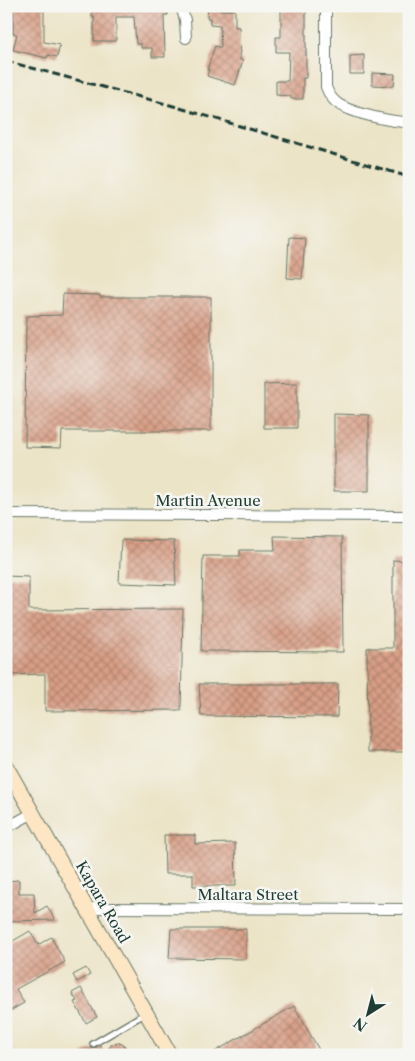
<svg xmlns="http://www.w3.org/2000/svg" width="415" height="1061" viewBox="0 0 415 1061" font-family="'Libre Caslon Text',serif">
<defs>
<pattern id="building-cross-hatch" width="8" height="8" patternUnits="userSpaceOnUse" patternTransform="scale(1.25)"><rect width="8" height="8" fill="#d99e85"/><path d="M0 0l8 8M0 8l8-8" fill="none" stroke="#af826e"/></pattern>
</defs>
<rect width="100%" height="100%" fill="#f6f6f2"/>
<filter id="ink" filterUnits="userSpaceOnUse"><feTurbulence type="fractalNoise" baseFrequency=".02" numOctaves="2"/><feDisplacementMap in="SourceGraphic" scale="10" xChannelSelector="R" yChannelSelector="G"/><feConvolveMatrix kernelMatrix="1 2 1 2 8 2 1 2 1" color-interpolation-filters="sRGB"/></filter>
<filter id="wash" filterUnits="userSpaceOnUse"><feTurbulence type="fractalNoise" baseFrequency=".0096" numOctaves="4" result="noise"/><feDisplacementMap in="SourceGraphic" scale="20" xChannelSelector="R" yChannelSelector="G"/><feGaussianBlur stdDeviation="1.12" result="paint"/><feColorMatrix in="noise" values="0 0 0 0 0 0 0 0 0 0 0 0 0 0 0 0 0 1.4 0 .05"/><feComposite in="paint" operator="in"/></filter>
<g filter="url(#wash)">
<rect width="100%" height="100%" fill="#ece4c7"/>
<g id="blocks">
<!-- building -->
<g fill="url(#building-cross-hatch)">
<polygon points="13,6 44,6 44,42 60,45 57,57 48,55 47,58 13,50 17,34 13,34"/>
<polygon points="92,6 168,6 168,15 164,15 165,57 152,57 152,48 141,48 141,44 136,44 134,17 116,17 116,41 94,41 94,17 92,17"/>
<polygon points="208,6 219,6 219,10 235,10 235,27 239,27 240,60 243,61 235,85 207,76 209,70 207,70 215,46 221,48 220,26 210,25 210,18 207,18"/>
<polygon points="281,6 306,6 306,78 303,78 303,99 291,99 291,96 276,95 276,81 288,81 289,52 276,52 276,37 281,37"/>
<polygon points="364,55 364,74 350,74 350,56"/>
<polygon points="372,73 395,74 394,86 372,85"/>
<polygon points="289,237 305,238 302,279 287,278"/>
<polygon points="63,294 100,295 100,297 211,297 211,431 62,431 61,448 25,447 26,316 62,315"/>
<polygon points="297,383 297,428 264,428 264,384"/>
<polygon points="334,414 369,415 369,491 334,491"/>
<polygon points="274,536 342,537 343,652 201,651 203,556 240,556 240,550 275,550"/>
<polygon points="121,540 174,541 176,585 119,583"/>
<polygon points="393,560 409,561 409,752 368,752 367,648 393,648"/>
<polygon points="6,576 29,577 29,610 183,609 181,710 45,711 45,674 6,675"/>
<polygon points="199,684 338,684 337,717 201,716"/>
<polygon points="164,835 195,835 195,844 235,843 236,886 193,886 193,874 165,874"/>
<polygon points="19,880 19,893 34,893 35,913 47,906 55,920 6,921 6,881"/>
<polygon points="171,929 246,929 246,959 169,958"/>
<polygon points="30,931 38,945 51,937 65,962 16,989 24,1003 6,1013 6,945"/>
<polygon points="86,968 90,975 77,982 73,975"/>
<polygon points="81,988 97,1017 86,1023 74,1002 77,1001 72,993"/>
<polygon points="294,1006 322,1055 209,1055"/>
<polygon points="118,1042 125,1046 125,1049 123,1055 80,1055 100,1045 105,1054 112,1044"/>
</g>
</g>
</g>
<g filter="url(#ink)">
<use href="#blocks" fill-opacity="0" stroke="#677767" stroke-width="1"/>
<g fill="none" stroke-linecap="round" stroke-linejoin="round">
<defs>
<polyline id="lane" points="93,1044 146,1013"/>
<g id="street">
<polyline points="181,6 185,20 186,38"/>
<path d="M326,6v81c3,8 7,14 14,18 16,9 51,17 69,17"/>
<polyline points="6,514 409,516"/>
<polyline points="6,828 33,813"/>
<polyline points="87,908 409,909"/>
</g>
<polyline id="secondary" points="6,766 170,1055"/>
</defs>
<!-- lane casing -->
<use href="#lane" stroke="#677767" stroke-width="8"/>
<!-- street casing -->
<use href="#street" stroke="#677767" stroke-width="12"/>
<!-- secondary casing -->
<use href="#secondary" stroke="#677767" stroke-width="16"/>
<!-- lane -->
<use href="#lane" stroke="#fff" stroke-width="5"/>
<!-- street -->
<use href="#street" stroke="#fff" stroke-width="10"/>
<!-- secondary -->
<use href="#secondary" stroke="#fce6c4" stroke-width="14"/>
<!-- rail -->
<polyline stroke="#1f3d34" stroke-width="3" stroke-dasharray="8 4" stroke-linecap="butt" points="6,61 170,105 409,177"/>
</g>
</g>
<g text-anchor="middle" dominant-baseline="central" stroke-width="5" stroke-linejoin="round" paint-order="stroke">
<!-- street labels -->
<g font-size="15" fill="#1f3d34" stroke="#f6f6f2">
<text x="208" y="500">Martin Avenue</text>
<text x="248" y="894">Maltara Street</text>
<text transform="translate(103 902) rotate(60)">Kapara Road</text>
</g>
</g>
<!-- margin -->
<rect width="415" height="1061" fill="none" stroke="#f6f6f2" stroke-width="25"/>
<!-- north arrow -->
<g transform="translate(368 1014) rotate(216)" stroke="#f6f6f2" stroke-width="4" paint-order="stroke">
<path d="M0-4L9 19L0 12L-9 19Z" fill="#1f3d34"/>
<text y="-8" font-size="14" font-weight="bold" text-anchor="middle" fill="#1f3d34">N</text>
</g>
</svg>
